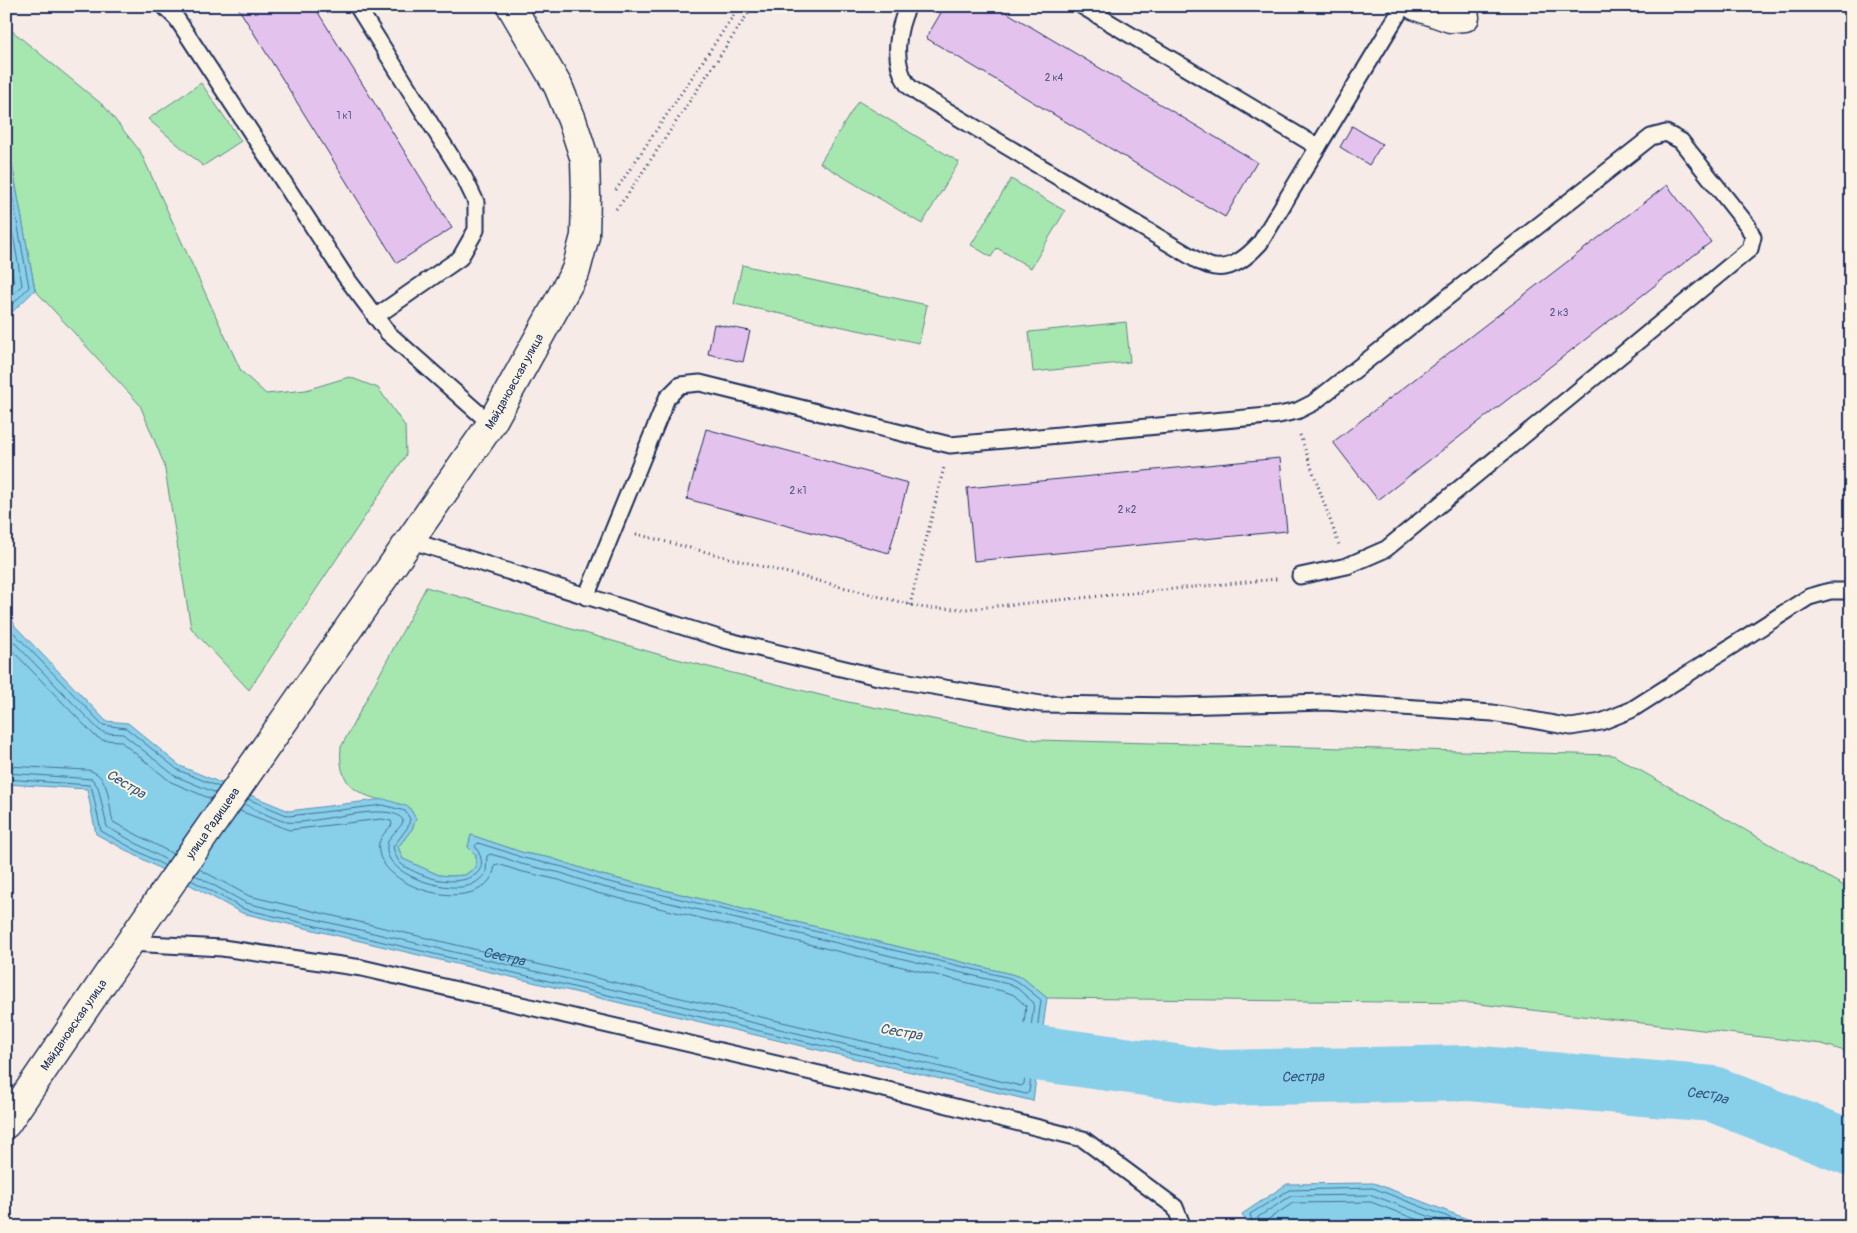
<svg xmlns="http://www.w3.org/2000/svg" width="1857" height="1233" viewBox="0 0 1857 1233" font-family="Pangolin,sans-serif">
<rect width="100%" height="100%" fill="#f7ebe7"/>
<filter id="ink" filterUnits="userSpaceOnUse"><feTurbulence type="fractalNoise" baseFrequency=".02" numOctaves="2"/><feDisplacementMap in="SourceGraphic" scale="10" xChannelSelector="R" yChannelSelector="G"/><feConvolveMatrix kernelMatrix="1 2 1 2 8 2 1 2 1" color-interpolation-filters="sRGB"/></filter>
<g filter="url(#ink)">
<!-- green -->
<g fill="#a6e6af" stroke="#608a86">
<polygon points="6,26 104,106 140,151 241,371 266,394 306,390 349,377 378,388 405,426 406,455 249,690 191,628 164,464 140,405 35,290 11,159 6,154"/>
<polygon points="201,83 241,141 203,166 148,119"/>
<polygon points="858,101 959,162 922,224 820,163"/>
<polygon points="1011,179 1065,211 1031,268 997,248 991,257 971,245"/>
<polygon points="742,265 927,305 919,343 734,304"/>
<polygon points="1126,322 1130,362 1033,372 1029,332"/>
<path d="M426,587l235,68 187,47 189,38 576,15 238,135v163l-29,-9 -351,-41 -424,-5 -24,-20 -12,-4 -409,-99 -51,-17 -27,-5 -53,-18 -3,12 8,8v12l-11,8 -14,1 -12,-1 -36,-16 -5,-12 14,-18 4,-10 -7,-12c-37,-10 -73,-10 -68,-60z"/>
</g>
<!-- water -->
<g fill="#88cfe9" stroke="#5c8fb1">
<polygon points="6,154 11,159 35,290 6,318"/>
<polygon points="6,605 15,626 106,721 128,723 180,766 289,811 384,799 409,807 416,819 412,829 398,847 403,859 439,875 451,876 465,875 476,867 476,855 468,847 471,835 524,853 551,858 602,875 1011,974 1023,978 1047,998 1033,1101 242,913 96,834 87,789 6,784"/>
<polygon points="1374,1183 1488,1227 1249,1227 1242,1214 1287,1184"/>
</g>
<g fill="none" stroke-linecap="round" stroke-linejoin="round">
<!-- shore -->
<g stroke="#476f96" stroke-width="1">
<polyline points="6,161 29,287 6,311"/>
<polyline points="6,195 22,285 6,302"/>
<polyline points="6,237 14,283 6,292"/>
<polyline points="6,618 11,630 103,725 126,728 178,770 219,787"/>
<polyline points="6,634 99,730 105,733 123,734 175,776 216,793"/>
<polyline points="6,644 95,736 102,740 120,741 171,782 211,799"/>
<path d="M6,766l81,4c24,4 21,34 26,52l60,32"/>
<polyline points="6,773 92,779 98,787 107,827 168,861"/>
<polyline points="6,779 89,785 92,789 101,831 165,866"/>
<path id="s1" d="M199,869l50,27 766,181 3,-2 8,-69 -12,-11 -8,-3 -409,-99 -38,-13 -40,-9 -21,-7 -3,1c-6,56 -124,24 -116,-22 2,-7 8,-13 13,-18l-1,-4 -10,-2 -92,11 -49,-19"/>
<path d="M195,875l51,28 775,183 3,-2 10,-81 -17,-15 -9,-4 -409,-98 -38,-13 -40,-9 -16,-6 -15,-4 -3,2 -1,17c-4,5 -12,12 -19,13 -21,6 -85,-11 -80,-41 1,-8 11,-15 15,-21l1,-4c-12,-21 -94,6 -116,2 -14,-3 -29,-12 -43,-18"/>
<path d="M191,880l53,29 782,185 3,-2 12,-92 -21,-17 -10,-5 -409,-98 -38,-13 -40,-9 -16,-6 -29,-9 -3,3c20,29 -10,38 -35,34 -12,-2 -29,-9 -39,-16 -4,-4 -7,-12 -8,-17l15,-20 2,-8 -5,-8 -22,-6 -94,11 -41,-17"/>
<polyline points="1253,1227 1250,1214 1289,1190 1373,1188 1474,1227"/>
<polyline points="1259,1227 1258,1217 1291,1196 1372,1195 1457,1227"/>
<polyline points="1267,1227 1267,1220 1293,1203 1371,1202 1436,1227"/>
</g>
<!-- river -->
<path stroke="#88cfe9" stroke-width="56" id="s2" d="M963,1043l256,35 250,-5 244,21 138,54"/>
</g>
<!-- building -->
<g fill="#e4c2ee" stroke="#1b2f5e">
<polygon points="237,6 314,6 452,228 397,263"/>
<polygon points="945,6 996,6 1257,162 1225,217 926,38"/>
<polygon points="1352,126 1382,144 1369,165 1340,147"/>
<polygon points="1667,185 1711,242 1378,500 1333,442"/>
<polygon points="714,324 750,331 743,362 708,354"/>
<polygon points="706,429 908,483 889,553 687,499"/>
<polygon points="1280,458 1287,531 974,561 967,488"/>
</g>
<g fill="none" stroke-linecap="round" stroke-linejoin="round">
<defs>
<g id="lane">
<polyline points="164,6 177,19 345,276 388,333 491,424"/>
<polyline points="357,6 464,177 476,202 476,230 460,258 375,317"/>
<path d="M908,6c-11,23 -16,55 -1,78 3,4 8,7 12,10l281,168c4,1 10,5 15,5 18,3 34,-12 45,-24l143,-237"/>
<polyline points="1082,6 1318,147"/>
<polyline points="409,540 725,640 878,677 1041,704 1177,706 1325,702 1493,713 1571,727 1601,722 1631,710 1809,597 1830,591 1851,591"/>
<polyline points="586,597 667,398 680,385 700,383 950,445 1279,415 1297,411 1313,403 1651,137 1666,133 1681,141 1748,226 1753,237 1750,249 1386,549 1347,566 1300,576"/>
<polyline points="129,943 222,948 362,968 880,1088 1083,1139 1175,1207 1183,1227"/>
</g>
<g id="street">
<polyline points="1416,6 1450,18 1465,17"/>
<path id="s3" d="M6,1124l135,-198 350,-502 85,-154 9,-34 1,-40 -1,-36 -13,-40 -14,-34 -47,-80"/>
</g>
</defs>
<!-- lane casing -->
<use href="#lane" stroke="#1b2f5e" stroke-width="19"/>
<!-- street casing -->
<use href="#street" stroke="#1b2f5e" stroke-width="31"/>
<!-- path -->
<g stroke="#1b2f5e" stroke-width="3" stroke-dasharray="1 4" stroke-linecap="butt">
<polyline points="616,190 740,6"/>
<polyline points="616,209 626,197 753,6"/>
<polyline points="1300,435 1339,545"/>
<polyline points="636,534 924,608 966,609 1277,579"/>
<polyline points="910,605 944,467"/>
</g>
<!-- lane -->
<use href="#lane" stroke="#fcf5e5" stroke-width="15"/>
<!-- street -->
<use href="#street" stroke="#fcf5e5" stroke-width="28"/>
</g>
</g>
<g text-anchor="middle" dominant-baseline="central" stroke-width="4" stroke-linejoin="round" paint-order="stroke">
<!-- number labels -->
<g font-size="10" fill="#4d5482">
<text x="1054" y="78">2 к4</text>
<text x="344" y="116">1 к1</text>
<text x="1559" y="313">2 к3</text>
<text x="798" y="491">2 к1</text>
<text x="1127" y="510">2 к2</text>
</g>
<!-- street labels -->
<g font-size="12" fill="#1b2f5e" stroke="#fcf5e5">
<text stroke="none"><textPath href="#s3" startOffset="900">Майдановская улица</textPath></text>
<text stroke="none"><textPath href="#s3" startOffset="365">улица Радищева</textPath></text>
<text stroke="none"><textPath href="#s3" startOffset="120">Майдановская улица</textPath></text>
</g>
<!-- water labels -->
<g font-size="14" font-style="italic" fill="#365781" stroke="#fcf5e5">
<text transform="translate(126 784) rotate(31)">Сестра</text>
<text stroke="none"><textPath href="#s1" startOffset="319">Сестра</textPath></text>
<text transform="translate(901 1032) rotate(10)">Сестра</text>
<text stroke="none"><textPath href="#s2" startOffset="342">Сестра</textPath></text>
<text stroke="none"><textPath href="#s2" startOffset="748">Сестра</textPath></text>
</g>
</g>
<!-- margin -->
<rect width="1857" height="1233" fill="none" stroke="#fcf5e5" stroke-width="25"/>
<rect x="12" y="12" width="1832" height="1208" fill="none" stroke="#1b2f5e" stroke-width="2" filter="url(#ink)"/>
</svg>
